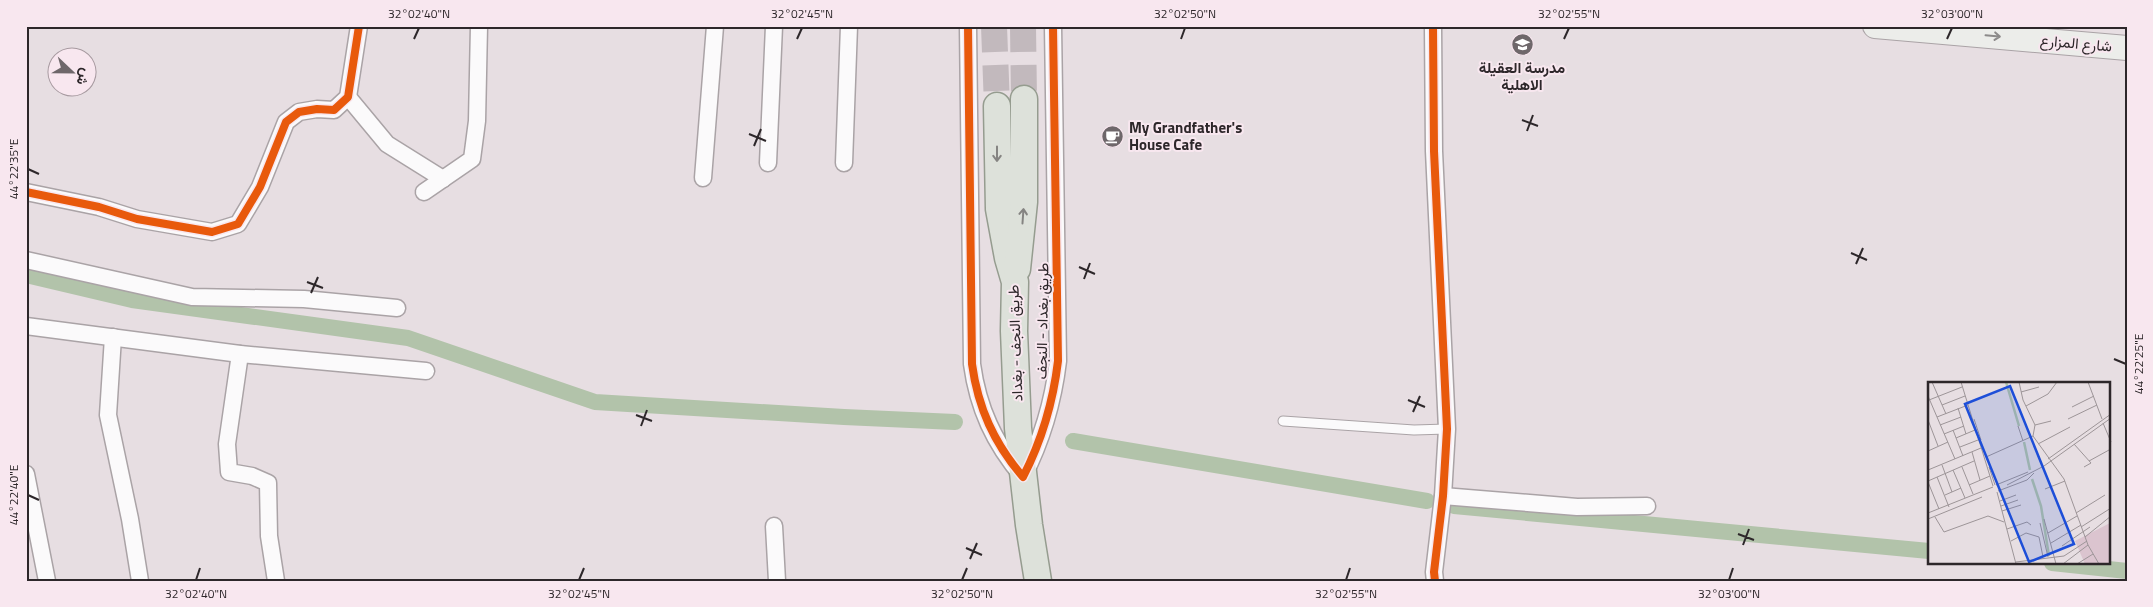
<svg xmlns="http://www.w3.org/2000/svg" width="2153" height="607" viewBox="0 0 2153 607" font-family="'Titillium Web',Vazirmatn,sans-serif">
<rect width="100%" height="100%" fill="#e7dee2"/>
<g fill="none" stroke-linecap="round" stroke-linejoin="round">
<!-- canal -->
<g stroke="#b2c3aa" stroke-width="16">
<polyline points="26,275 132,300 408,338 595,402 844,417 955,422"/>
<polyline points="1073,441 1427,501"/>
<polyline points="1454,506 1929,551"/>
<polyline points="2052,563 2127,571"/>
</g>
<!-- primary-tunnel -->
<g stroke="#c2b9bd" stroke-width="26" stroke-dasharray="26 13" stroke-linecap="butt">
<polyline points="994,26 997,106"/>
<polyline points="1023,26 1024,99"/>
</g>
<defs>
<polyline id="lane" points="1283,421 1414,430 1447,429"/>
<g id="street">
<path d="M968,26l4,338c6,44 22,79 51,113 19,-37 30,-74 35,-116l-5,-335"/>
<polyline points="1433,26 1434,151 1447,429 1443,496 1434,572 1435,581"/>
<polyline points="348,97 387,144 443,179"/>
<polyline points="768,163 774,26"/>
<polyline points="844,163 849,26"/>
<polyline points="703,178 715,26"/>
<polyline points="26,192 99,207 137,219 212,232 238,224 260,187 286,122 299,112 317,109 334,110 348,97 359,26"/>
<polyline points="424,192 472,159 477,121 479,26"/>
<polyline points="26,260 192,297 304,299 397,308"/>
<polyline points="26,326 240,354 426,371"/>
<polyline points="113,337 108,415 130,519 140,581"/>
<polyline points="240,354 227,444 229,472 252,476 268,483 269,536 276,581"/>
<polyline points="26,474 47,581"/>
<polyline points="1443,496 1577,507 1647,506"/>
<polyline points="774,526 777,581"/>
</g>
<polyline id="secondary" points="1875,26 2127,48"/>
<g id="primary">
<polyline points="997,106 999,209 1008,258 1015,282 1014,331 1018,428 1029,525 1038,581"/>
<polyline points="1017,269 1024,202 1024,99"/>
</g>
</defs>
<!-- lane casing -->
<use href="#lane" stroke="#aaa3a6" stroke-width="11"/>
<!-- street casing -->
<use href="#street" stroke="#aaa3a6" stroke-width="19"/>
<!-- secondary casing -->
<use href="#secondary" stroke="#aaa3a6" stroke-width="26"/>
<!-- primary casing -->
<use href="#primary" stroke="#959c8f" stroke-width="29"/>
<!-- lane -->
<use href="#lane" stroke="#fbfafb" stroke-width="9"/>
<!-- street -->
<use href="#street" stroke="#fbfafb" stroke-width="16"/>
<!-- secondary -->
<use href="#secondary" stroke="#ecedea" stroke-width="24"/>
<!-- primary -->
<use href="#primary" stroke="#dde1da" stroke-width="26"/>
<defs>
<g id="cycleway">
<path d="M968,26l4,338c6,44 22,79 51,113 19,-37 30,-74 35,-116l-5,-335"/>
<polyline points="1433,26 1434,151 1447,429 1443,496 1434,572 1435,581"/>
<polyline points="26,192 99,207 137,219 212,232 238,224 260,187 286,122 299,112 317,109 334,110 348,97 359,26"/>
</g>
</defs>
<!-- cycleway casing -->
<use href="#cycleway" stroke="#f8e7ef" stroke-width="11"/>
<!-- cycleway -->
<use href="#cycleway" stroke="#e8590c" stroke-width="8"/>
</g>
<!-- one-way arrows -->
<defs><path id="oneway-shaft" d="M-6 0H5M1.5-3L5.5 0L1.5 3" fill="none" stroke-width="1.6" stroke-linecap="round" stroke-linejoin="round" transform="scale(1.25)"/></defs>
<use stroke="#8c8a8a" href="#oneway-shaft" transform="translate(1993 36) rotate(5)"/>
<g stroke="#858482">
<use href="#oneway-shaft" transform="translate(997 154) rotate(90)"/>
<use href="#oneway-shaft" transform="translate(1023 216) rotate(-86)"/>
</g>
<!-- ticks -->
<path fill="none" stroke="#2d272a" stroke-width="2" d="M414,39l5,-11M797,39l5,-11M1181,39l4,-11M1564,39l5,-11M1947,39l5,-11M1522,120l16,6M1527,131l6,-16M749,134l17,7M754,146l7,-17M28,169l11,5M1851,253l16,7M1856,264l7,-16M1079,267l16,7M1084,279l6,-16M307,282l16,6M311,293l7,-16M2114,359l12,5M1408,400l17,7M1413,412l7,-16M636,415l16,6M641,426l6,-16M28,495l11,5M1738,534l16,6M1743,545l6,-16M966,548l16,7M970,559l7,-16M196,580l4,-12M579,580l5,-12M962,580l5,-12M1346,580l4,-12M1729,580l4,-12"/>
<!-- icons -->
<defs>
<symbol id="school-disc" viewBox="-11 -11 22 22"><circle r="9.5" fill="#6e676a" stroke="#f8e7ef"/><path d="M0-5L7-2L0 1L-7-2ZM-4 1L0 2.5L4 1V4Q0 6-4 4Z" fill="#fff"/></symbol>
<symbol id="cafe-disc" viewBox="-11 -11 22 22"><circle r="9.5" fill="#6e676a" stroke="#f8e7ef"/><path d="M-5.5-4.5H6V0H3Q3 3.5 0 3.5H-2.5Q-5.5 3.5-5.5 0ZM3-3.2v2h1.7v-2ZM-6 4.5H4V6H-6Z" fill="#fff"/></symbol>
</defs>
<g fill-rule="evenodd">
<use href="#school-disc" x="1510" y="32" width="25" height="25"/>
<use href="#cafe-disc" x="1100" y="124" width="25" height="25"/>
</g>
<g text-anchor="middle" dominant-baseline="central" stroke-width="4" stroke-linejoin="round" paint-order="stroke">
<!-- street labels -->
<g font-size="15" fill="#2d272a" stroke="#f8e7ef">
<text transform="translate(2076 43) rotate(5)">شارع المزارع</text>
<text transform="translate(1042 321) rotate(-89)">طريق بغداد - النجف</text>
<text transform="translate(1015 343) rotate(-92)">طريق النجف - بغداد</text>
</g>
<!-- poi labels -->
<g font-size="15" font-weight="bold" fill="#2d272a" stroke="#f8e7ef">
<text x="1522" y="67">مدرسة العقيلة<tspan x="1522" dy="17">الاهلية</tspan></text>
<text x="1129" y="127" text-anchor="start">My Grandfather's<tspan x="1129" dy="17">House Cafe</tspan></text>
</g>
</g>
<!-- overview -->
<g transform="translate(1928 382)">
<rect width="182" height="182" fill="#e7dee2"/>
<path d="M182,141v41h-25l-10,-23z" fill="#dbc4cf"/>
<path fill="none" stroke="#b2c3aa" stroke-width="2.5" d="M78,0l13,44M96,60l6,28M104,97l9,27 8,50"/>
<path fill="none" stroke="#9d9598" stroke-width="1" d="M4,0l14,32M33,0l32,104M160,0l14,37M93,10l18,-5M0,14l27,63M1,18l33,-13M14,23l23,-9M98,24l22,-12 9,-12M144,25l22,-11M30,26l8,26M9,35l31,-12M46,37l7,21M140,37l29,-14M0,38l10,26M175,41l8,19M12,43l21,-8M107,43l16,-4M90,44l5,15M25,48l10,26M16,52l20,-8M105,54l31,43 24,66 11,19M28,56l19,-8M110,62l32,-17M146,62l17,19 -7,4M32,65l18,-7M0,69l20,-9M44,70l8,28M58,75l47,-21 2,-11 -12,-25 -4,-18M120,77l63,-45M161,79l20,-11M14,83l10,27M34,85l11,27M61,85l6,18M0,88l53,-22M25,88l12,28M9,95l12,30M0,99l46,-20M0,100l11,27M41,103l21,-9M68,103l32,-13M79,103l37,-19 67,-48M117,107l20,-8M70,109l29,-11 7,-7M69,110l19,72M17,113l16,-7M72,119l16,-6M73,124l17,-6M74,129l19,-6M0,131l65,-26M148,131l29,-18M7,135l9,15 44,-16 16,6M0,137l54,-22M116,137l12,45M112,141l8,34M153,145l30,-19M79,147l20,-7 4,3M120,151l29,-17M157,155l26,-21M83,159l15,-8 13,4 4,20M123,161l30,-18M134,164l28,-19M88,180l48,-6 23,-15M135,182l25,-19M149,182l16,-10"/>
<path fill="#1d4ed8" fill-opacity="0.15" stroke="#1d4ed8" stroke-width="2.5" d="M82,4l64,158 -45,18 -64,-158z"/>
<rect width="182" height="182" fill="none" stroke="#2d272a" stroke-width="2.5"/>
</g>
<!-- border -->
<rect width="2153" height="607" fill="none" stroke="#f8e7ef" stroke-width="55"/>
<!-- north arrow -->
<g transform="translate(72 72) rotate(112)"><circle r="24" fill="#f8e7ef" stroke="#a79aa0"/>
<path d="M0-4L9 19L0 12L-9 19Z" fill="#6e676a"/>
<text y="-8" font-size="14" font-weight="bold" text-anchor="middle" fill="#2d272a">ش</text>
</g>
<rect x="28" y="28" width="2098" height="552" fill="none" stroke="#2d272a" stroke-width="2"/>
<g font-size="12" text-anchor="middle" fill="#2d272a">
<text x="419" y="18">32°02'40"N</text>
<text x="802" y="18">32°02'45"N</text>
<text x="1185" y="18">32°02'50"N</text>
<text x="1569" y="18">32°02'55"N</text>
<text x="1952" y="18">32°03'00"N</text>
<text transform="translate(14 169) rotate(-90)" y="4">44°22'35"E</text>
<text transform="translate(2139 364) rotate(-90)" y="4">44°22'25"E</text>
<text transform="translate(14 495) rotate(-90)" y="4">44°22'40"E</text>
<text x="196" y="598">32°02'40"N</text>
<text x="579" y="598">32°02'45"N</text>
<text x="962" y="598">32°02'50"N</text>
<text x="1346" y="598">32°02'55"N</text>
<text x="1729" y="598">32°03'00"N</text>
</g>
</svg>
